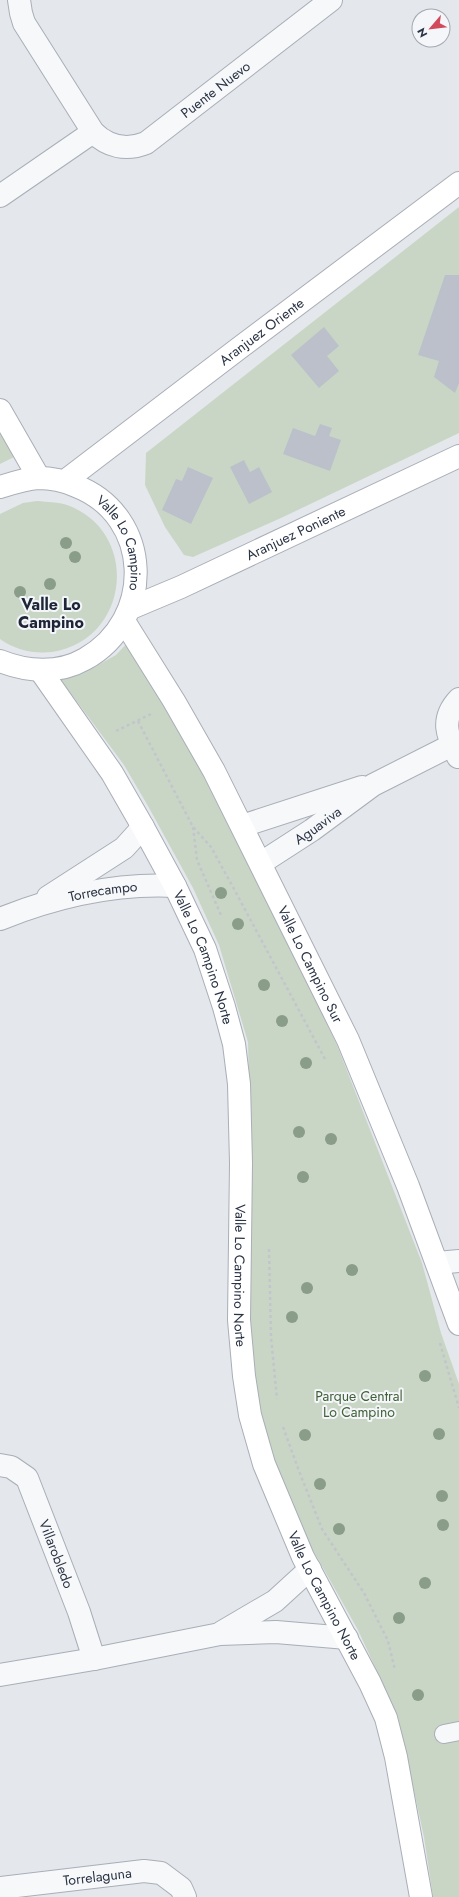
<svg xmlns="http://www.w3.org/2000/svg" width="459" height="1897" viewBox="0 0 459 1897" font-family="Jost,sans-serif">
<rect width="100%" height="100%" fill="#e4e7ec"/>
<!-- green -->
<g fill="#c9d6c5">
<polygon points="459,207 459,433 281,518 193,557 184,555 165,527 145,485 146,453"/>
<polygon points="0,432 16,456 0,464"/>
<path d="M37,501c10,1 21,1 30,4 74,27 63,135 -15,147 -18,2 -37,-2 -52,-13v-125l23,-11z"/>
<polygon points="133,637 230,819 337,1045 422,1263 441,1333 459,1384 459,1897 433,1897 424,1837 398,1717 358,1630 309,1543 262,1432 249,1329 251,1165 248,1042 219,945 193,888 148,806 124,765 61,680 82,674 116,655"/>
</g>
<!-- building -->
<g fill="#bbc0ca">
<polygon points="445,275 459,275 459,383 455,393 434,377 439,361 418,355"/>
<polygon points="324,327 339,346 327,356 339,371 319,388 291,355"/>
<polygon points="320,424 332,428 329,436 341,440 330,471 283,454 293,428 315,436"/>
<polygon points="244,460 250,472 259,467 272,492 249,504 230,467"/>
<polygon points="188,467 213,478 191,524 162,510 176,479 182,481"/>
</g>
<g fill="none" stroke-linecap="round" stroke-linejoin="round">
<defs>
<polyline id="lane" points="444,1734 459,1731"/>
<g id="street">
<path id="s1" d="M19,0l2,13 3,10 69,109c15,15 33,19 53,11l185,-143"/>
<polyline points="0,196 93,132"/>
<path d="M458,757c-11,-21 -18,-38 1,-58"/>
<polyline points="242,826 362,787"/>
<path id="s2" d="M261,863l51,-33 61,-45 79,-40"/>
<polyline points="48,897 124,848 143,827"/>
<path id="s3" d="M0,919c55,-22 115,-36 175,-33"/>
<polyline points="437,1263 459,1261"/>
<path id="s4" d="M0,1465l11,2 16,11 52,134 15,47"/>
<polyline points="222,1632 275,1601 310,1569"/>
<polyline points="0,1675 94,1659 220,1634 276,1632 347,1638"/>
<path id="s5" d="M0,1888l144,-17 17,2 20,15 4,9"/>
</g>
<g id="secondary">
<polyline points="0,410 39,478"/>
<path id="s6" d="M65,481l173,-132 221,-166"/>
<path id="s7" d="M0,487c13,-4 25,-8 38,-9 13,0 27,3 38,8 77,30 79,134 9,173 -26,15 -58,13 -85,2"/>
<path id="s8" d="M131,608l50,-21 278,-131"/>
<path id="s9" d="M124,621l50,80 40,70 134,269 60,146 51,138"/>
<path id="s10" d="M40,670l72,103 31,54 32,59 30,63 19,58 10,37 5,40 2,79 -2,157 5,56 6,39 14,49 39,93 67,126 16,35 10,39 25,140"/>
</g>
</defs>
<!-- lane casing -->
<use href="#lane" stroke="#a9aeb7" stroke-width="20"/>
<!-- street casing -->
<use href="#street" stroke="#a9aeb7" stroke-width="24"/>
<!-- secondary casing -->
<use href="#secondary" stroke="#a9aeb7" stroke-width="24"/>
<!-- path -->
<g stroke="#c2c5cb" stroke-width="2.5" stroke-dasharray="3 3" stroke-linecap="butt">
<polyline points="138,721 193,827 211,847 234,889 325,1059"/>
<polyline points="116,731 151,714"/>
<polyline points="193,827 197,860 221,915"/>
<polyline points="269,1249 271,1337 277,1399"/>
<polyline points="440,1343 459,1408"/>
<polyline points="283,1427 299,1471 322,1529 364,1593 388,1641 395,1670"/>
</g>
<!-- lane -->
<use href="#lane" stroke="#f7f8fa" stroke-width="18"/>
<!-- street -->
<use href="#street" stroke="#f7f8fa" stroke-width="22"/>
<!-- secondary -->
<use href="#secondary" stroke="#fff" stroke-width="22"/>
</g>
<!-- trees -->
<g fill="#899d89">
<circle cx="66" cy="543" r="6"/>
<circle cx="75" cy="557" r="6"/>
<circle cx="50" cy="584" r="6"/>
<circle cx="20" cy="592" r="6"/>
<circle cx="221" cy="893" r="6"/>
<circle cx="238" cy="924" r="6"/>
<circle cx="264" cy="985" r="6"/>
<circle cx="282" cy="1021" r="6"/>
<circle cx="306" cy="1063" r="6"/>
<circle cx="299" cy="1132" r="6"/>
<circle cx="331" cy="1139" r="6"/>
<circle cx="303" cy="1177" r="6"/>
<circle cx="352" cy="1270" r="6"/>
<circle cx="307" cy="1288" r="6"/>
<circle cx="292" cy="1317" r="6"/>
<circle cx="425" cy="1376" r="6"/>
<circle cx="439" cy="1434" r="6"/>
<circle cx="305" cy="1435" r="6"/>
<circle cx="320" cy="1484" r="6"/>
<circle cx="442" cy="1496" r="6"/>
<circle cx="443" cy="1525" r="6"/>
<circle cx="339" cy="1529" r="6"/>
<circle cx="425" cy="1583" r="6"/>
<circle cx="399" cy="1618" r="6"/>
<circle cx="418" cy="1695" r="6"/>
</g>
<g text-anchor="middle" dominant-baseline="central" stroke-width="4" stroke-linejoin="round" paint-order="stroke">
<!-- street labels -->
<g font-size="14" fill="#2b3445" stroke="#f4f6f9">
<text stroke="none"><textPath href="#s1" startOffset="298">Puente Nuevo</textPath></text>
<text stroke="none"><textPath href="#s6" startOffset="247">Aranjuez Oriente</textPath></text>
<text stroke="none"><textPath href="#s8" startOffset="181">Aranjuez Poniente</textPath></text>
<text stroke="none"><textPath href="#s7" startOffset="156">Valle Lo Campino</textPath></text>
<text stroke="none"><textPath href="#s2" startOffset="68">Aguaviva</textPath></text>
<text stroke="none"><textPath href="#s3" startOffset="107">Torrecampo</textPath></text>
<text stroke="none"><textPath href="#s10" startOffset="332">Valle Lo Campino Norte</textPath></text>
<text stroke="none"><textPath href="#s9" startOffset="391">Valle Lo Campino Sur</textPath></text>
<text stroke="none"><textPath href="#s10" startOffset="656">Valle Lo Campino Norte</textPath></text>
<text stroke="none"><textPath href="#s4" startOffset="112">Villarobledo</textPath></text>
<text stroke="none"><textPath href="#s10" startOffset="992">Valle Lo Campino Norte</textPath></text>
<text stroke="none"><textPath href="#s5" startOffset="98">Torrelaguna</textPath></text>
</g>
<!-- park labels -->
<g font-size="14" fill="#3f6138" stroke="#f4f6f9">
<text x="359" y="1396">Parque Central<tspan x="359" dy="16">Lo Campino</tspan></text>
</g>
<!-- quarter labels -->
<g font-size="16" font-weight="bold" fill="#1d2536" stroke="#f4f6f9">
<text x="51" y="604">Valle Lo<tspan x="51" dy="18">Campino</tspan></text>
</g>
</g>
<!-- north arrow -->
<g transform="translate(431 28) rotate(242)"><circle r="19" fill="#f4f6f9" stroke="#a4a8b1"/>
<path d="M0-3L7 15L0 10L-7 15Z" fill="#d1495b"/>
<text y="-6" font-size="11" font-weight="bold" text-anchor="middle" fill="#2b3445">N</text>
</g>
</svg>
